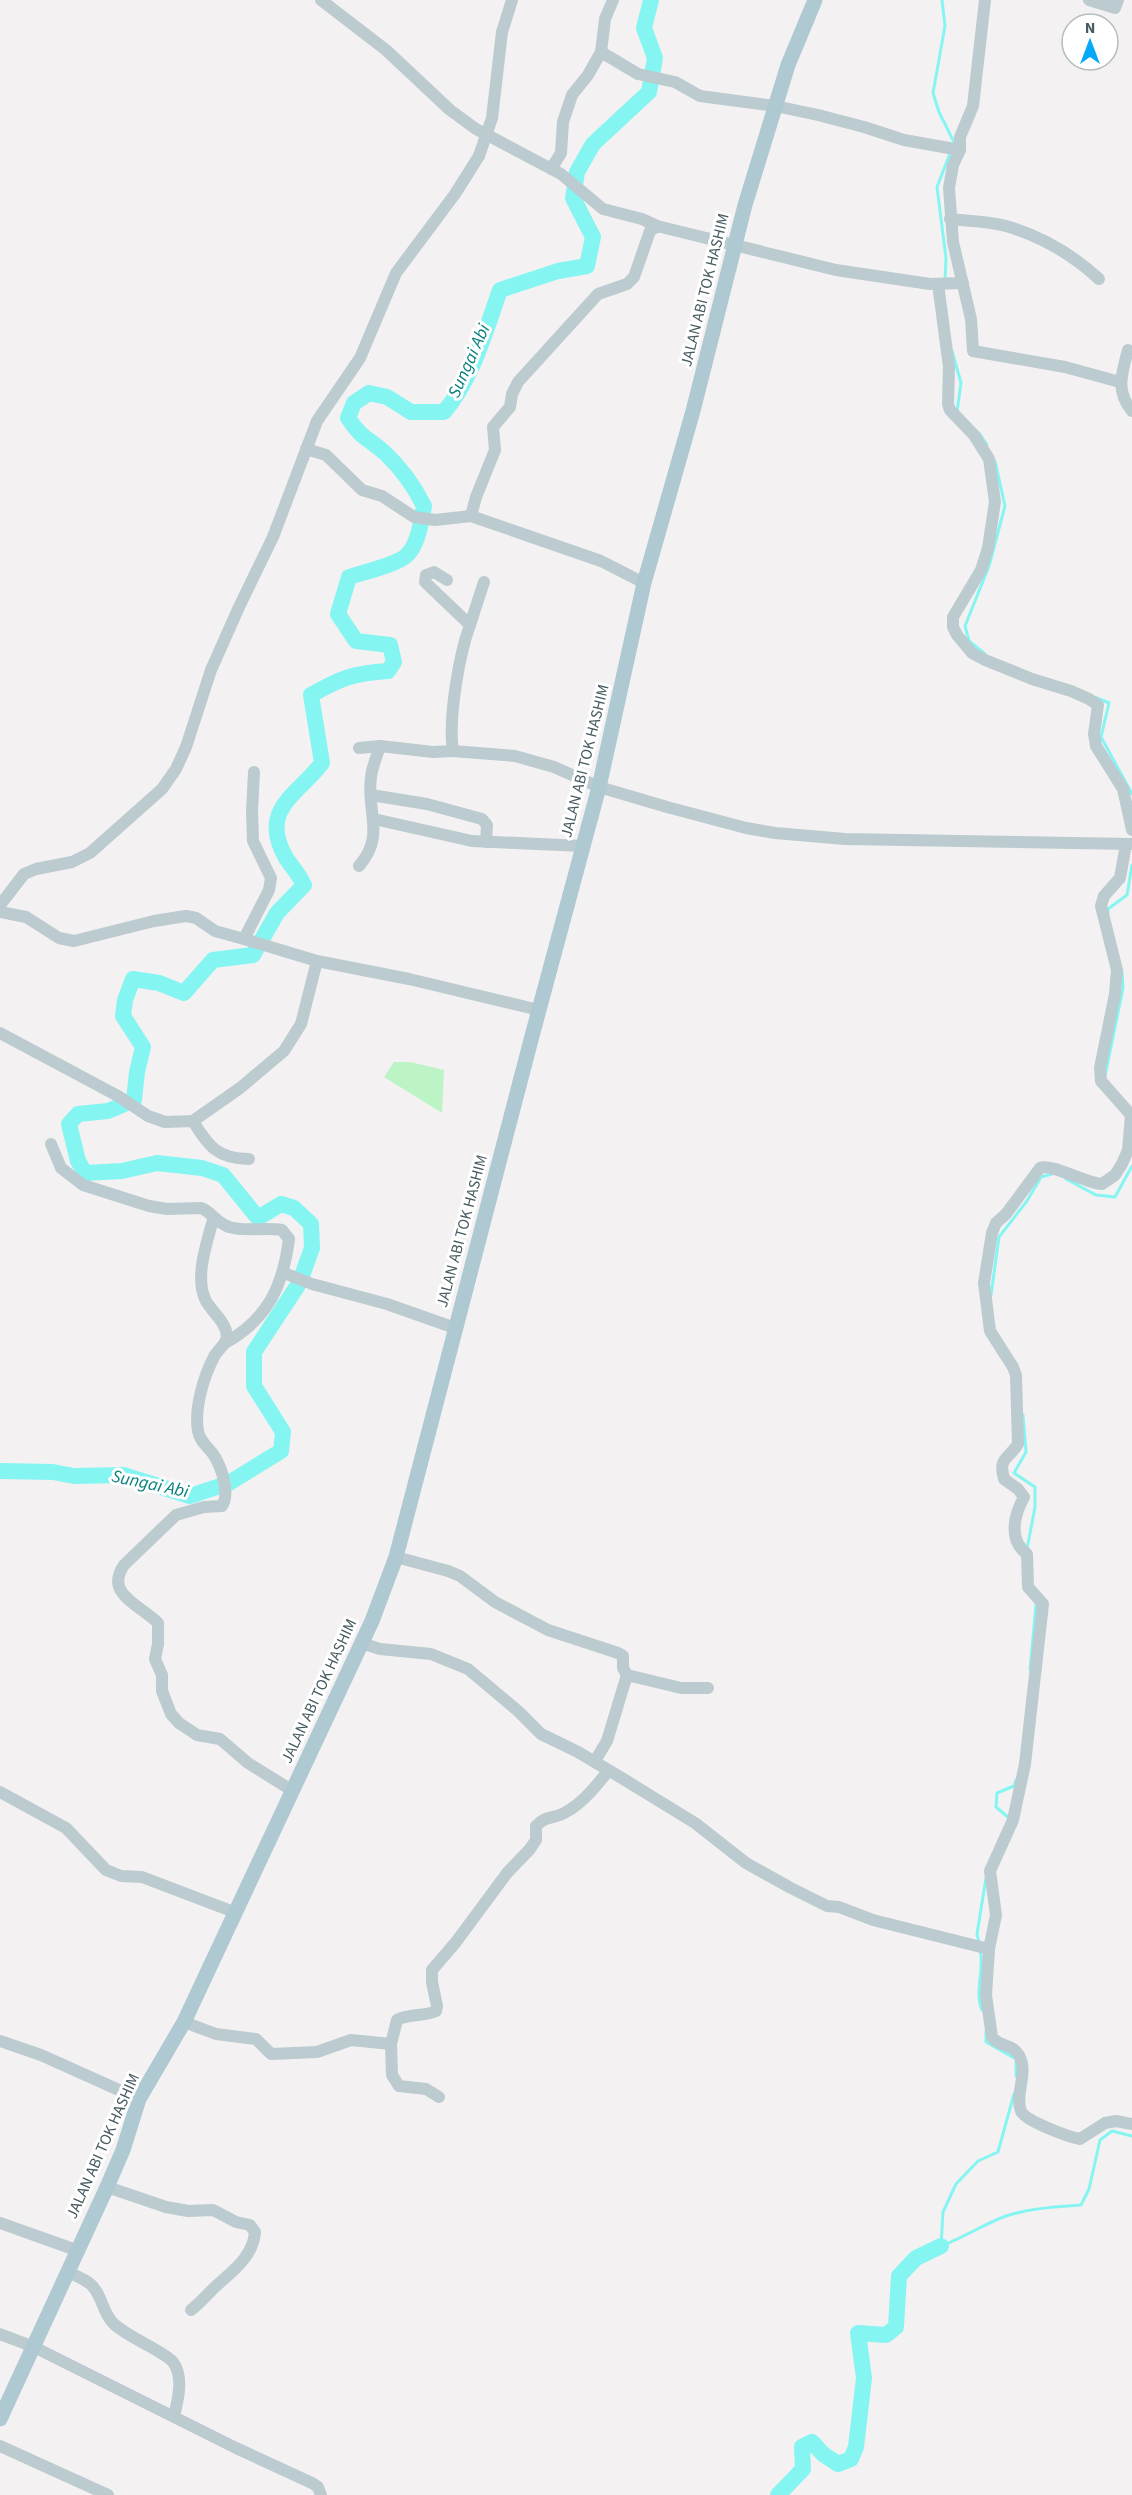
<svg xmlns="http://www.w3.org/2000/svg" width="1132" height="2495" viewBox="0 0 1132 2495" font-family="'Source Sans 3',sans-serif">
<rect width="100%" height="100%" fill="#f4f1f2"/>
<!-- green -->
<polygon fill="#bcf4c5" points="394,1062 410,1062 444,1070 442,1113 384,1077"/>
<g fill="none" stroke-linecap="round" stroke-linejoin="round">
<!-- stream -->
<g stroke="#85f5f2" stroke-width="3">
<polyline points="942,0 945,26 933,93 939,112 954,142"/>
<polyline points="945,279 946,258 937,187 951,151"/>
<polyline points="952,351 961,383 957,412"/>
<polyline points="979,433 987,445"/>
<polyline points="985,654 969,641 965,626 989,566 1005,506 995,461"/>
<polyline points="1097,698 1109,703 1101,737 1132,794"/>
<polyline points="1108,913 1108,909 1127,895 1132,865"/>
<polyline points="1105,1076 1123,988 1122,971"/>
<polyline points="1066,1179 1096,1195 1115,1197 1132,1166"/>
<polyline points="991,1295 999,1237 1027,1201 1041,1177 1052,1174"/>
<polyline points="1023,1415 1026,1452 1014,1473 1035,1487 1035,1507 1027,1549"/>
<polyline points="1030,1670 1036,1605"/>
<polyline points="1009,1818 996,1807 997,1793 1014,1786 1016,1780"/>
<polyline points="979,1943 977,1934 986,1878"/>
<path d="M980,1949c5,21 -6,42 2,61"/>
<polyline points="986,2031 986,2042 1016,2059 1016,2076"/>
<path d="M1014,2094l-16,58 -20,9 -22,23 -13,28 -2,34c22,-8 43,-22 65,-30 24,-8 50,-9 75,-11l8,-16 11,-49 12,-9 20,5"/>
</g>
<!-- river -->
<g stroke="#85f5f2" stroke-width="16">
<path d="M303,1273l9,-25 -1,-24 -17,-16 -13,-4 -23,14 -35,-43 -21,-7 -45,-5 -35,8 -37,2 -7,-12 -9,-37 9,-10 30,-3 26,-11 3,-28 6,-25 -20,-31 2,-16 8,-21 26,4 25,10 29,-33 40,-5 24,-42 27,-28c-5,-11 -12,-18 -18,-27 -28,-49 12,-63 36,-95l-11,-68c30,-17 43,-22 77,-24l6,-9 -4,-17 -34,-4 -18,-27 11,-37c12,-4 50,-13 58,-22 12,-12 14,-34 17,-49 -10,-20 -23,-38 -39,-53 -17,-15 -24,-15 -37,-35l6,-15 15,-10 18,4 24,15h33c29,-34 41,-80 56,-122l58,-19 29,-5 6,-29 -20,-39 4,-26 16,-28 56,-52 6,-34 -11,-30 7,-28"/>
<polyline points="0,1471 53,1472 74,1476 123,1475 190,1496 229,1483 281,1451 283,1432 254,1386 254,1352 298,1285"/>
<polyline points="778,2495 803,2469 802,2447 812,2442 823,2454 838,2464 851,2459 856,2447 864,2378 858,2333 886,2335 896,2327 899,2276 916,2258 941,2246"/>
</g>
<!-- minor -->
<g stroke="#bbcbcf" stroke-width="12">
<polyline points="321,0 386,50 450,110 476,129 561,174 603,209 642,219 657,226"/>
<polyline points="985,0 973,106 960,137 960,150 953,165 949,188 953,242 971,319 973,351 1065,367 1120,382"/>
<polyline points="1089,0 1115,8 1118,0"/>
<polyline points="601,52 638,74 675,82 700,96 775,106 818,115 864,127 904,140 960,150"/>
<polyline points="551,169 561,153 563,122 572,95 588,75 601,52 605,19 613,0"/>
<path d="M950,219c18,2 38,2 56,7 34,10 67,29 93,53"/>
<polyline points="938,284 949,367 948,404 950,410 974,435 989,459 995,502 988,548 981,570 953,617 953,627 957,635 972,653 985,660 1032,679 1071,691 1089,699 1098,705 1094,734 1096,746 1123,789 1132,830"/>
<path d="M1128,350c-6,23 -13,41 4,61"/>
<polyline points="306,449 326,455 362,490 382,496 414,517 435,520 471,516 601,561 644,583"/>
<polyline points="471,516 476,497 495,450 493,427 510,407 512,394 518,382 598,294 627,284 634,277 650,231 657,226 836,270 930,284 963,283"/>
<path d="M447,580l-13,-8 -8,3 -1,7 45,43c-11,30 -22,94 -17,126"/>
<polyline points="470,625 484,582"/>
<polyline points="359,748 380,746 433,752 453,751 515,756 554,767 599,787 667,807 746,828 775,833 845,839 1132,844"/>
<polyline points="254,772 252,811 253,841 271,878 269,890 244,939 317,961 409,979 539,1010"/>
<polyline points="371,795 427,804 482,819 487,825 486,842"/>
<polyline points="374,819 472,841 583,846"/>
<path d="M1126,844l-6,34 -16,18 -3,10 16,64 -2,24 -15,74 1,13 30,34 -3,35 -6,14 -7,11 -13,9c-16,-1 -51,-21 -62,-16l-34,46 -10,9 -4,10 -8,50 6,48 23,36 3,8 2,69c-10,16 -20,13 -14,35l14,10 6,8c-10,18 -16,43 3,57l1,33 15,17 -18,160 -12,56 -23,51 6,44 -7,34 -3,46 6,42c7,10 21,7 27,18 10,18 -5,40 2,56 4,10 48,26 59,28l25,-16 11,-2 16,3"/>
<path d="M359,866c27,-31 7,-54 12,-89 1,-10 6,-21 9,-31"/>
<polyline points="0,905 24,874 36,869 72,862 90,853 162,789 176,769 186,747 211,670 239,607 273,537 317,421 360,358 396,273 455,194 479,156 492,118 502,32 512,0"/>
<polyline points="0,912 26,917 59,938 74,941 154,921 186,916 196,918 215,931 244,939"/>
<polyline points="0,1033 118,1096 148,1116 165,1122 193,1121 240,1088 284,1051 301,1024 317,961"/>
<path d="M193,1121c15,25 25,38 56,38"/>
<path d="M51,1144l10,24 22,17 66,21 18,3 34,-1c11,4 14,14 28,19 17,5 35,0 53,3l7,9c-6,47 -21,80 -64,104"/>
<path d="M213,1220c-6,22 -19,58 -7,81 6,11 20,21 21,35 0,7 -8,13 -12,19 -11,20 -21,53 -17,76 2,12 12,17 17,26 7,12 15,37 7,49l-18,1 -28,8 -52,50c-20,29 16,40 34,58v21l-3,15 7,16v16l9,23 8,9 18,12 23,4 28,24 45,28"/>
<polyline points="284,1273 312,1284 387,1304 455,1328"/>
<polyline points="396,1557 448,1571 460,1576 495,1602 548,1630 618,1653 623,1656 623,1668 627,1675"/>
<polyline points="361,1643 380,1649 431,1654 468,1669 518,1711 541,1734 578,1752 625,1780 695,1823 746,1863 789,1887 827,1906 839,1907 873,1920 989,1949"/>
<polyline points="595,1761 607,1741 627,1675 681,1688 708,1688"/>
<polyline points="0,1792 66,1828 106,1870 121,1876 142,1877 234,1912"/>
<path d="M184,2022l32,12 40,5 15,15 46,-2 34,-12 40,4 6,-24c12,-7 27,-3 39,-9l1,-5 -5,-24v-12l24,-28 51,-69 23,-24 6,-9v-14c10,-11 19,-7 30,-14 17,-9 31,-27 42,-41"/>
<polyline points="0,2041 41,2055 139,2099"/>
<polyline points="391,2044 392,2075 399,2086 426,2089 439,2097"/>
<path d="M107,2187l59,20 22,4 25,-1 23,12 14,3 5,7c-2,27 -26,41 -43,58 -7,7 -13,14 -21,20"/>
<polyline points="0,2223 76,2250"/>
<path d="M67,2271c8,5 22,9 27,17 9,11 9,26 20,36 15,14 50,27 59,38 11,15 5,38 1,54"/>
<polyline points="0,2334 34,2347 236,2448 312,2483 318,2487 321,2495"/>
<polyline points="0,2446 108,2495"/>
</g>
<!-- major -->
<polyline stroke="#aec9d2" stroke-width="15" points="0,2419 107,2187 123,2150 139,2099 184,2022 206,1975 372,1621 396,1557 532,1036 599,787 644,583 693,411 745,205 788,65 815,0"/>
</g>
<g text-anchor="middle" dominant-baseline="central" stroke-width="6" stroke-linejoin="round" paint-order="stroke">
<!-- street labels -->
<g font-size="16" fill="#475b61" stroke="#fff">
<text transform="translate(705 290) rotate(-76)">JALAN ABI TOK HASHIM</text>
<text transform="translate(585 761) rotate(-76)">JALAN ABI TOK HASHIM</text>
<text transform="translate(462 1231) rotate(-75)">JALAN ABI TOK HASHIM</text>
<text transform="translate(319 1691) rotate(-65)">JALAN ABI TOK HASHIM</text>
<text transform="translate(103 2146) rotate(-66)">JALAN ABI TOK HASHIM</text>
</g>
<!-- water labels -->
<g font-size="18" font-style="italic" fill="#06807c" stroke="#fff">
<text transform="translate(469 361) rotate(-66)">Sungai Abi</text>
<text transform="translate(150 1484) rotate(12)">Sungai Abi</text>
</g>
</g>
<!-- north arrow -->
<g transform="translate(1090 42)"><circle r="28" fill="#ffffff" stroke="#b5bdc0" stroke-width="1.5"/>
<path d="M0-4.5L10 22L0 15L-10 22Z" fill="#06a9f8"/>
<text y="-9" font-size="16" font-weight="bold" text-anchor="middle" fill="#475b61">N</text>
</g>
</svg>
